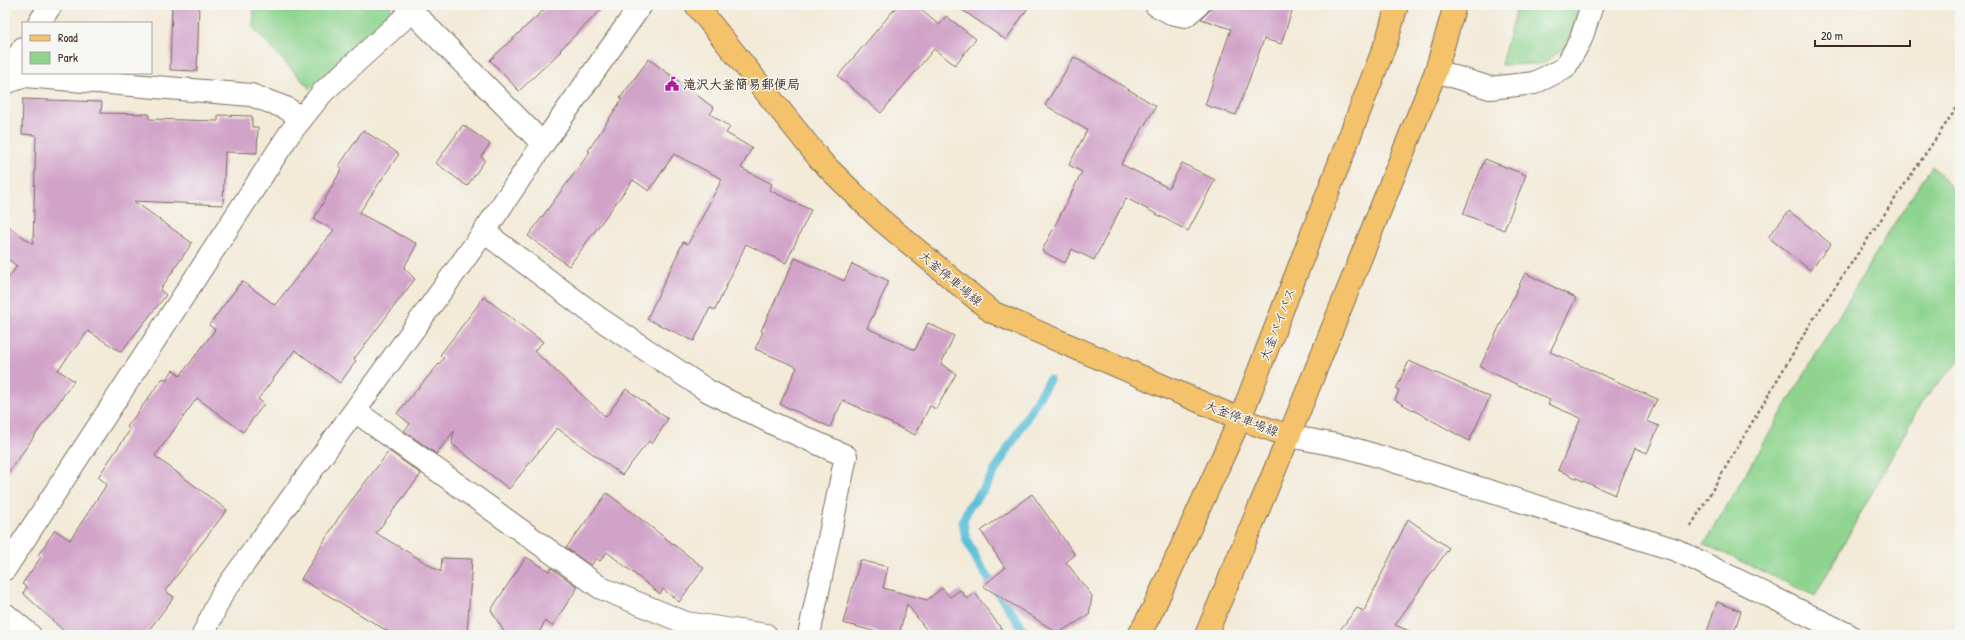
<svg xmlns="http://www.w3.org/2000/svg" width="1965" height="640" viewBox="0 0 1965 640" font-family="'Patrick Hand','Klee One',sans-serif">
<rect width="100%" height="100%" fill="#f6f6f2"/>
<filter id="ink" filterUnits="userSpaceOnUse"><feTurbulence type="fractalNoise" baseFrequency=".025" numOctaves="2"/><feDisplacementMap in="SourceGraphic" scale="8" xChannelSelector="R" yChannelSelector="G"/><feConvolveMatrix kernelMatrix="1 2 1 2 8 2 1 2 1" color-interpolation-filters="sRGB"/></filter>
<filter id="wash" filterUnits="userSpaceOnUse"><feTurbulence type="fractalNoise" baseFrequency=".012" numOctaves="4" result="noise"/><feDisplacementMap in="SourceGraphic" scale="16" xChannelSelector="R" yChannelSelector="G"/><feGaussianBlur stdDeviation="0.9" result="paint"/><feColorMatrix in="noise" values="0 0 0 0 0 0 0 0 0 0 0 0 0 0 0 0 0 1.4 0 .05"/><feComposite in="paint" operator="in"/></filter>
<g filter="url(#wash)">
<rect width="100%" height="100%" fill="#f3ead8"/>
<!-- green -->
<g fill="#8ed48f" stroke="#647f56">
<polygon points="254,5 391,5 389,20 310,89 253,28"/>
<polygon points="1517,5 1582,5 1566,47 1542,64 1501,65"/>
<polygon points="1932,166 1960,197 1960,360 1923,400 1815,596 1704,544 1886,236"/>
</g>
<g fill="none" stroke-linecap="round" stroke-linejoin="round">
<!-- stream -->
<polyline stroke="#5bbfd9" stroke-width="9" points="1027,635 979,564 966,539 963,521 969,507 984,489 1049,380"/>
</g>
<g id="blocks">
<!-- building -->
<g fill="#d1a3c9">
<polygon points="172,5 199,5 197,71 170,70"/>
<polygon points="549,5 606,5 560,50 561,51 519,91 490,60"/>
<polygon points="898,5 915,5 939,25 946,16 976,39 955,65 934,49 881,113 838,76"/>
<polygon points="955,5 1030,5 1006,40"/>
<polygon points="1210,5 1294,5 1281,44 1264,39 1236,115 1205,105 1231,29 1201,19 1210,10"/>
<polygon points="1074,57 1156,106 1121,164 1169,188 1182,163 1215,180 1188,231 1126,198 1094,260 1072,249 1065,263 1042,251 1082,172 1069,165 1087,130 1045,105"/>
<polygon points="649,59 714,108 710,114 730,127 726,133 752,148 741,168 772,184 769,190 811,210 786,263 746,244 715,310 710,308 694,341 647,319 683,242 688,244 722,179 674,154 649,191 633,180 569,266 528,236 590,152 588,151 622,99 620,98"/>
<polygon points="23,99 102,102 101,113 149,114 149,119 218,121 218,115 252,116 252,127 258,127 257,153 225,152 223,205 134,201 192,243 160,290 166,295 121,352 88,331 58,370 74,381 5,477 5,283 17,266 5,257 5,224 33,244 36,135 22,134"/>
<polygon points="463,125 490,144 481,157 485,160 467,186 436,163"/>
<polygon points="363,130 399,154 359,213 417,244 404,268 415,279 354,359 356,361 340,383 295,350 258,399 264,404 243,432 197,398 155,456 227,510 165,591 174,597 145,635 68,635 23,593 27,587 22,584 41,557 38,555 55,530 70,540 107,484 98,477 130,430 127,427 163,378 166,380 173,370 180,376 215,330 209,325 242,281 275,305 334,230 314,219 342,168 339,166"/>
<polygon points="1485,159 1526,175 1504,230 1463,214"/>
<polygon points="1789,211 1831,244 1810,270 1768,237"/>
<polygon points="795,258 844,281 852,264 889,281 867,328 915,350 928,323 954,336 941,364 956,374 936,409 930,406 915,435 843,400 830,427 780,404 797,367 755,349 763,332 761,331"/>
<polygon points="1525,273 1576,298 1550,352 1657,399 1647,421 1659,426 1647,453 1635,448 1615,495 1558,470 1581,418 1548,404 1550,400 1480,367"/>
<polygon points="484,297 543,342 534,351 606,417 626,389 668,419 652,444 649,441 622,475 557,428 509,489 452,444 454,431 436,454 404,431 410,424 397,413 444,358 440,355"/>
<polygon points="1409,361 1490,397 1469,441 1395,400 1399,390 1396,389"/>
<polygon points="389,451 421,474 376,533 441,572 442,558 472,559 467,635 394,635 301,579 339,517"/>
<polygon points="607,493 704,568 679,602 663,589 660,594 607,552 600,561 596,558 591,566 566,548"/>
<polygon points="1032,494 1075,555 1066,562 1092,596 1089,615 1058,633 983,586 1005,568 981,531"/>
<polygon points="1408,519 1449,548 1395,625 1418,635 1336,635 1357,608 1364,611"/>
<polygon points="526,557 549,571 551,568 578,587 552,626 545,621 538,635 506,635 491,610"/>
<polygon points="860,560 888,567 883,588 927,600 942,588 950,597 960,590 967,599 975,593 1006,635 930,635 907,604 899,635 888,635 843,623"/>
<polygon points="1717,602 1741,611 1733,635 1706,635"/>
</g>
</g>
</g>
<g filter="url(#ink)">
<use href="#blocks" fill-opacity="0" stroke="#7b6d5f" stroke-width="1"/>
<g fill="none" stroke-linecap="round" stroke-linejoin="round">
<defs>
<g id="minor">
<polyline points="406,5 543,144"/>
<polyline points="1156,5 1171,13 1185,16 1198,5"/>
<polyline points="39,23 51,5"/>
<polyline points="1436,71 1490,88 1534,83 1565,68 1581,39 1592,5"/>
<polyline points="5,77 23,48"/>
<polyline points="5,83 25,76 251,95 286,108 301,118"/>
<polyline points="484,232 600,319 708,391 774,424 846,456 809,635"/>
<polyline points="355,411 601,588 686,623 766,635"/>
<polyline points="1289,436 1347,447 1371,454 1676,550 1849,635"/>
<polyline points="5,569 290,133 323,92 412,11"/>
<polyline points="5,614 30,635"/>
<polyline points="203,635 222,594 484,232 543,144 641,5"/>
</g>
<polyline id="major" points="696,5 821,161 880,219 992,312 1240,419 1289,436"/>
<g id="highway">
<polyline points="1139,635 1153,609 1240,419 1387,40 1397,5"/>
<polyline points="1206,635 1289,436 1436,71 1455,5"/>
</g>
</defs>
<!-- minor casing -->
<use href="#minor" stroke="#7b6d5f" stroke-width="24"/>
<!-- major casing -->
<use href="#major" stroke="#7b6d5f" stroke-width="24"/>
<!-- highway casing -->
<use href="#highway" stroke="#7b6d5f" stroke-width="24"/>
<!-- path -->
<polyline stroke="#7b6d5f" stroke-width="2.5" stroke-dasharray="3 3" stroke-linecap="butt" points="1691,526 1812,321 1960,103"/>
<!-- minor -->
<use href="#minor" stroke="#fff" stroke-width="22"/>
<!-- major -->
<use href="#major" stroke="#f3c26a" stroke-width="22"/>
<!-- highway -->
<use href="#highway" stroke="#f3c26a" stroke-width="22"/>
</g>
</g>
<!-- icons -->
<defs>
<symbol id="civic-bare" viewBox="-9 -9 18 18"><path d="M-.6-6.5H3V-4.5H.6V-3L4-1V1h2V6H-6V1h2V-1L-.6-3ZM-1.2 2.5V6h2.4V2.5Z" fill="#b5179e" stroke="#f6f6f2" stroke-width="2.5" paint-order="stroke"/></symbol>
</defs>
<g fill-rule="evenodd">
<use href="#civic-bare" x="662" y="74" width="20" height="20"/>
</g>
<g text-anchor="middle" dominant-baseline="central" stroke-width="3" stroke-linejoin="round" paint-order="stroke">
<!-- poi labels -->
<g font-size="13" font-weight="bold" fill="#3b2a1e" stroke="#f6f6f2" text-anchor="start">
<text x="683" y="84">滝沢大釜簡易郵便局</text>
</g>
<!-- street labels -->
<g font-size="13" fill="#3b2a1e" stroke="#f6f6f2">
<text transform="translate(951 278) rotate(40)">大釜停車場線</text>
<text transform="translate(1277 324) rotate(-69)">大釜バイパス</text>
<text transform="translate(1242 418) rotate(21)">大釜停車場線</text>
</g>
</g>
<!-- margin -->
<rect width="1965" height="640" fill="none" stroke="#f6f6f2" stroke-width="20"/>
<!-- legend -->
<rect x="22" y="22" width="130" height="52" fill="#f6f6f2" stroke="#aba49d"/>
<rect x="30" y="35" width="20" height="6" fill="#f3c26a" stroke="#aba49d"/>
<text x="58" y="42" font-size="12" fill="#3b2a1e">Road</text>
<rect x="30" y="52" width="20" height="12" fill="#8ed48f" stroke="#aba49d"/>
<text x="58" y="62" font-size="12" fill="#3b2a1e">Park</text>
<!-- scale -->
<path d="M1815 40v6h95v-6" fill="none" stroke="#3b2a1e" stroke-width="2"/>
<text x="1821" y="40" font-size="12" fill="#3b2a1e" stroke="#f6f6f2" stroke-width="3" paint-order="stroke">20 m</text>
</svg>
